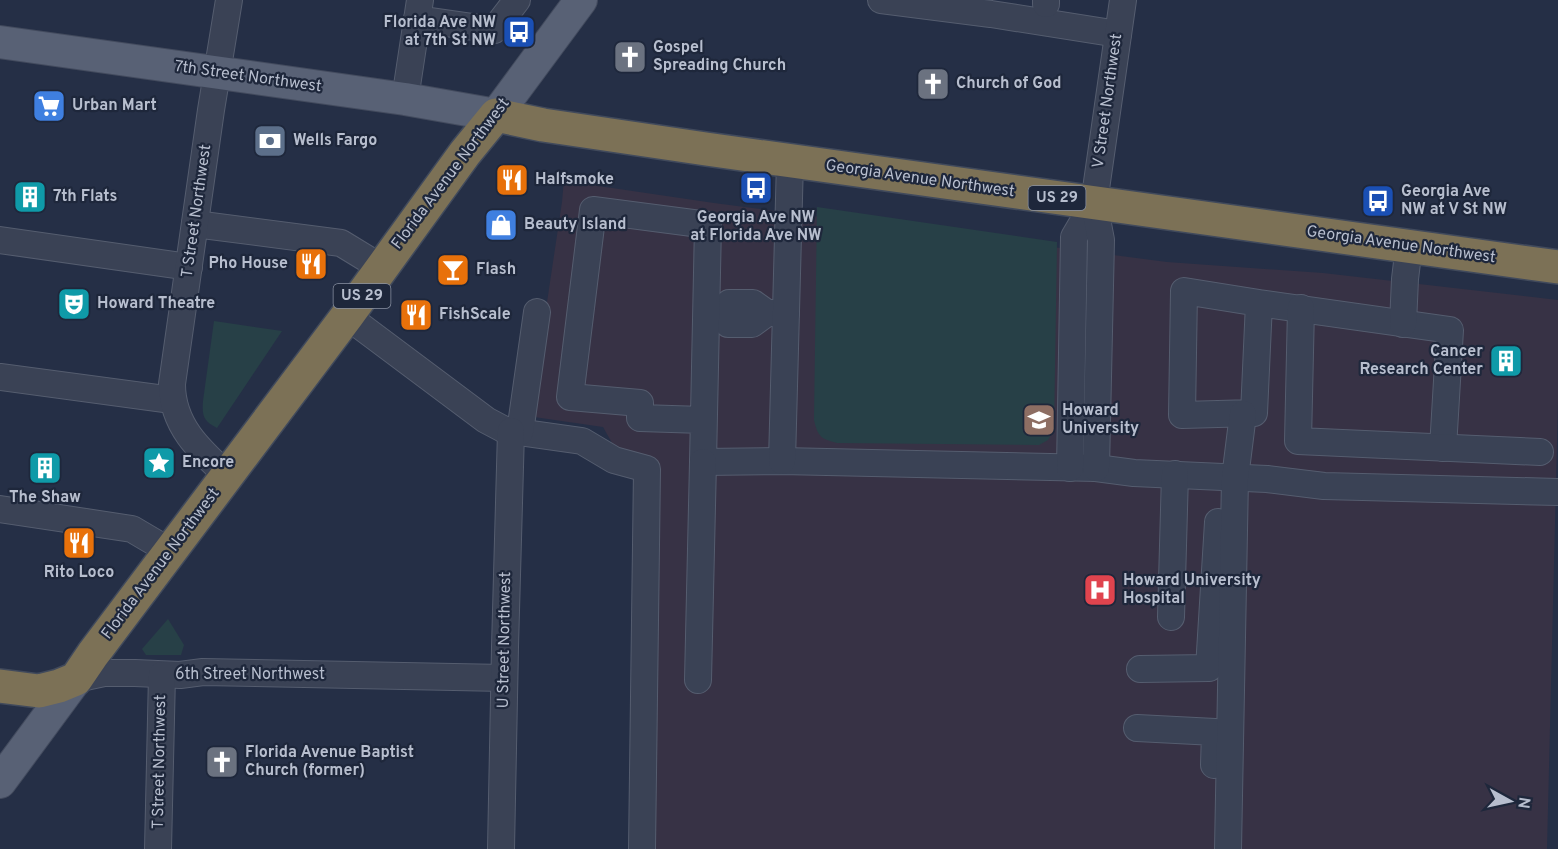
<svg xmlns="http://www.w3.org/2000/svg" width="1558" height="849" viewBox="0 0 1558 849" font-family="Overpass,sans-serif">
<rect width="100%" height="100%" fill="#252f46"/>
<!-- medical -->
<polygon fill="#373245" points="564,179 585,184 714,203 1167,262 1323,273 1558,300 1558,401 1547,849 643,849 650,461 616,450 603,427 534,417 531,409 562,202"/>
<!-- green -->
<g fill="#274047">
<path d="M817,207l240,35 -3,187 -6,11 -9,5 -202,-2c-16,-4 -19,-6 -23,-23z"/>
<path d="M214,321l68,10 -65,97c-14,-7 -15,-12 -14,-27z"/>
<polygon points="168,619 184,645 181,655 146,655 142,649"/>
</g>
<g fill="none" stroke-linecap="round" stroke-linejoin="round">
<defs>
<g id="minor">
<polyline points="881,0 991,14 1118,34"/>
<polyline points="1046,4 1046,0"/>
<polyline points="417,19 494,30 517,0"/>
<polyline points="405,99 420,0"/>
<polyline points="195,224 341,243 382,268"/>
<polyline points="0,240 189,267"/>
<polyline points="1259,303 1184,291 1182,415 1254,413 1259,303 1450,330 1443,448"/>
<polyline points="1301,308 1298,441 1540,452"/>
<polyline points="767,313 752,324 728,324 720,314 729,303 753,303 767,313 786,313"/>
<polyline points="347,316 486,420 503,429 511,431 582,441 614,460 647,469 642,849"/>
<polyline points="1403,324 1405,279 1409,246"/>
<polyline points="0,377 172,400"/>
<polyline points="703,420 640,418 640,403 570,397 593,210 708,225 703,462 782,461 1096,468 1134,473 1267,479 1324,486 1558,492"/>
<polyline points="520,432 537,312"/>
<polyline points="782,461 790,161"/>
<polyline points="1070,468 1074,237 1094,203"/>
<polyline points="1096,468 1101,240 1094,203 1123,0"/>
<path d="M228,476c-29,-26 -56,-51 -56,-92l39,-274 18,-110"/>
<polyline points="0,509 132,529 171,552"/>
<polyline points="1171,617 1175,474"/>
<polyline points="1140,669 1209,668 1218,522"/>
<polyline points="76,679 104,673 135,673 180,675 203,672 504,678"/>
<polyline points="698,680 703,462"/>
<polyline points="1137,728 1215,732 1214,765"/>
<polyline points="158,849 162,675"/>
<polyline points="501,849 505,647 511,431"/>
<polyline points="1228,849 1235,478 1243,414"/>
</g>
<g id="major">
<polyline points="0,42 405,99 496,115 581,0"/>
<polyline points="0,782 76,679"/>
</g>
<polyline id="highway" points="0,686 39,691 59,686 76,679 93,654 347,316 465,153 496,115 543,125 706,149 1558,267"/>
</defs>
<!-- minor casing -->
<use href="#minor" stroke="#555d6f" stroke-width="28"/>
<!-- major casing -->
<use href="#major" stroke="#434b5e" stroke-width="34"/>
<!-- highway casing -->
<use href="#highway" stroke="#414a5c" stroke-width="36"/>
<!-- minor -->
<use href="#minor" stroke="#3a4255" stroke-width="26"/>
<!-- major -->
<use href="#major" stroke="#586175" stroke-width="32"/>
<!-- highway -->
<use href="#highway" stroke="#7c7156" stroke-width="33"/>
</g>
<!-- icons -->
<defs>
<symbol id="bus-square" viewBox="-11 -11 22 22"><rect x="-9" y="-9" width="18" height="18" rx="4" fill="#1a4fb4" stroke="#1e273b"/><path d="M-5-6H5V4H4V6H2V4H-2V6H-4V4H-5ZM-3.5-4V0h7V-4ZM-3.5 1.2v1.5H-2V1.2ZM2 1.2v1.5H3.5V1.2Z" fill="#fff"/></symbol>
<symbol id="church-square" viewBox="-11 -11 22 22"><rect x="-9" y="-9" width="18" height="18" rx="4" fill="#6b7280" stroke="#1e273b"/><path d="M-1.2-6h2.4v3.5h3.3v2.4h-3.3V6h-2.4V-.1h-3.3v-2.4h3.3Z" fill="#fff"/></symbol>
<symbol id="supermarket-square" viewBox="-11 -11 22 22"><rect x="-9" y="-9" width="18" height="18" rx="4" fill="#3f7fe0" stroke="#1e273b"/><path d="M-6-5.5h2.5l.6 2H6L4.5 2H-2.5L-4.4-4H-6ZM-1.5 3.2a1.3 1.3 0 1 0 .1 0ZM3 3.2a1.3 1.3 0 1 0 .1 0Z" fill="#fff"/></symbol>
<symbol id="bank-square" viewBox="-11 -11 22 22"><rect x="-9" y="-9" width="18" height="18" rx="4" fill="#5c6f8a" stroke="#1e273b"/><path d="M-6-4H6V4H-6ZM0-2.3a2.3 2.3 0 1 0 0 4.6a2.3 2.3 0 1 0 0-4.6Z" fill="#fff"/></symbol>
<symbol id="restaurant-square" viewBox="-11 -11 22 22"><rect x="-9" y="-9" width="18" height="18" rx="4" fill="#e8710a" stroke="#1e273b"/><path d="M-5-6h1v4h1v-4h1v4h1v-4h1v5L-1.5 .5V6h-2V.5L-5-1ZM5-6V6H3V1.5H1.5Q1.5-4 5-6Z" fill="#fff"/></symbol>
<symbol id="building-square" viewBox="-11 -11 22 22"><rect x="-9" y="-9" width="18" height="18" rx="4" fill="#0f9aa8" stroke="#1e273b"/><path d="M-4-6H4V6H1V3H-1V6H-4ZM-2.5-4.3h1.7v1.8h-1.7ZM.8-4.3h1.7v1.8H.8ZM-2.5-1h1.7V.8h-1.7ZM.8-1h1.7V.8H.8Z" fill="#fff"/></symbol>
<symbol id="shop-square" viewBox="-11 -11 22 22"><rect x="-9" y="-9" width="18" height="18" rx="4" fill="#3f7fe0" stroke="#1e273b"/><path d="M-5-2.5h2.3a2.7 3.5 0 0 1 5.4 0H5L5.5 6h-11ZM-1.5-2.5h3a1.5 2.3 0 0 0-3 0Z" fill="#fff"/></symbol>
<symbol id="bar-square" viewBox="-11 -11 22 22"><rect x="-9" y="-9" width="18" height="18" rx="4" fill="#e8710a" stroke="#1e273b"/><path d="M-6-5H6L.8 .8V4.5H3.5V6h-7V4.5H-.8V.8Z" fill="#fff"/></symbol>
<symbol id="theatre-square" viewBox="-11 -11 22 22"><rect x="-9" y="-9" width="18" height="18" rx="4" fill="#0f9aa8" stroke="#1e273b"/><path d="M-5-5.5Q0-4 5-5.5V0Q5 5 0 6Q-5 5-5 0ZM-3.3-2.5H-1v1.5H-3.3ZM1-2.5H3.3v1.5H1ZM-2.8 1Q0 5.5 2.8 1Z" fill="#fff"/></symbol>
<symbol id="university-square" viewBox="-11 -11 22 22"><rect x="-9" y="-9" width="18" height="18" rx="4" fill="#8d6e63" stroke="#1e273b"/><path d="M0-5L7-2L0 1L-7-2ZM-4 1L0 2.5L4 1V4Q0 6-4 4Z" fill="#fff"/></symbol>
<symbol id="sight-square" viewBox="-11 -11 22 22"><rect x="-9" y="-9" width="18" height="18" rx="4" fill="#0f9aa8" stroke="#1e273b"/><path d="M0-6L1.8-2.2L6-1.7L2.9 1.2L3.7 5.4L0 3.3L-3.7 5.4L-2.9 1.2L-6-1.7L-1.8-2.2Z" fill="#fff"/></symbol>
<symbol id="hospital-square" viewBox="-11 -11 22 22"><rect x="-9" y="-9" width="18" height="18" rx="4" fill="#e0444e" stroke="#1e273b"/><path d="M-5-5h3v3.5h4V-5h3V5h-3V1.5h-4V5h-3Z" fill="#fff"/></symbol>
</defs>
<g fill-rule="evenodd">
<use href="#bus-square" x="500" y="13" width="38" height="38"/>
<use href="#church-square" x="611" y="38" width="38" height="38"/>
<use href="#church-square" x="914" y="65" width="38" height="38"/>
<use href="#supermarket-square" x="30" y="87" width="38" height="38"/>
<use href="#bank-square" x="251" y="122" width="38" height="38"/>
<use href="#restaurant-square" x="493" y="161" width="38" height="38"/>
<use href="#bus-square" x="737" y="169" width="38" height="38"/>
<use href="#building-square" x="11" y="178" width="38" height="38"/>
<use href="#bus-square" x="1359" y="182" width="38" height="38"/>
<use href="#shop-square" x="482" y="206" width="38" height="38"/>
<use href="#restaurant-square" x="292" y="245" width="38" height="38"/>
<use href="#bar-square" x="434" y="251" width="38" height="38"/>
<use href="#theatre-square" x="55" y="285" width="38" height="38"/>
<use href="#restaurant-square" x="397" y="296" width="38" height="38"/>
<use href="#building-square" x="1487" y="342" width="38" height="38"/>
<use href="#university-square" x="1020" y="401" width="38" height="38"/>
<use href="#sight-square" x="140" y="444" width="38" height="38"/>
<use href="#building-square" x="26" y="449" width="38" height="38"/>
<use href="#restaurant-square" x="60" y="524" width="38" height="38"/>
<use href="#hospital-square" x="1081" y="571" width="38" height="38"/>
<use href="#church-square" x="203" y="743" width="38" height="38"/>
</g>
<g text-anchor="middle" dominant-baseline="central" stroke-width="4.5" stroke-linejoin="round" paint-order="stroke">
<!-- shield labels -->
<g fill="#1e273b" stroke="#8991a2" stroke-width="1.5">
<rect x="1028.5" y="186" width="57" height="24" rx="4.5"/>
<rect x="333.5" y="284" width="57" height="24" rx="4.5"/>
</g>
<g font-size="15" font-weight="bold" fill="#b7bece">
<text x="1057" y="198">US 29</text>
<text x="362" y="296">US 29</text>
</g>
<!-- poi labels -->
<g font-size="16" font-weight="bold" fill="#b7bece" stroke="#1e273b" text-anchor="start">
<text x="496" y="23" text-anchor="end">Florida Ave NW<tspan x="496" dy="18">at 7th St NW</tspan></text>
<text x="653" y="48">Gospel<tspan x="653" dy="18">Spreading Church</tspan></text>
<text x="956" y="84">Church of God</text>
<text x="72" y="106">Urban Mart</text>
<text x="293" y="141">Wells Fargo</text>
<text x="535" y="180">Halfsmoke</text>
<text x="1401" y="192">Georgia Ave<tspan x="1401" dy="18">NW at V St NW</tspan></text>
<text x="53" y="197">7th Flats</text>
<text x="756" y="218" text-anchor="middle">Georgia Ave NW<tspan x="756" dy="18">at Florida Ave NW</tspan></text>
<text x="524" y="225">Beauty Island</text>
<text x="288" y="264" text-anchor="end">Pho House</text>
<text x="476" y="270">Flash</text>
<text x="97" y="304">Howard Theatre</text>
<text x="439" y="315">FishScale</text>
<text x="1483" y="352" text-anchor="end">Cancer<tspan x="1483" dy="18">Research Center</tspan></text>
<text x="1062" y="411">Howard<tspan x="1062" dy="18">University</tspan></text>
<text x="182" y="463">Encore</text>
<text x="45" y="498" text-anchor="middle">The Shaw</text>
<text x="79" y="573" text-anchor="middle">Rito Loco</text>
<text x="1123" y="581">Howard University<tspan x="1123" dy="18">Hospital</tspan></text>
<text x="245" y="753">Florida Avenue Baptist<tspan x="245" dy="18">Church (former)</tspan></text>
</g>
<!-- street labels -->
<g font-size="16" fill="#b7bece" stroke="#1e273b">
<text transform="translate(248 77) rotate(8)">7th Street Northwest</text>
<text transform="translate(1108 101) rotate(-82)">V Street Northwest</text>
<text transform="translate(451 174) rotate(-53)">Florida Avenue Northwest</text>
<text transform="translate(920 179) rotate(8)">Georgia Avenue Northwest</text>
<text transform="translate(197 211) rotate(-82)">T Street Northwest</text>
<text transform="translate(1401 245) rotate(8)">Georgia Avenue Northwest</text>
<text transform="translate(161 564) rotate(-53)">Florida Avenue Northwest</text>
<text transform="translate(505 640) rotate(-89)">U Street Northwest</text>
<text x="250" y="675">6th Street Northwest</text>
<text transform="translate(160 762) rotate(-89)">T Street Northwest</text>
</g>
</g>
<!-- north arrow -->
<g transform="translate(1510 801) rotate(98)" stroke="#1e273b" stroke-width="4.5" paint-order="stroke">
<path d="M0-4.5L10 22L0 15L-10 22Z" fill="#b7bece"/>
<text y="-9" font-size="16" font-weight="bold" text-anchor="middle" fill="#b7bece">N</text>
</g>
</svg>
